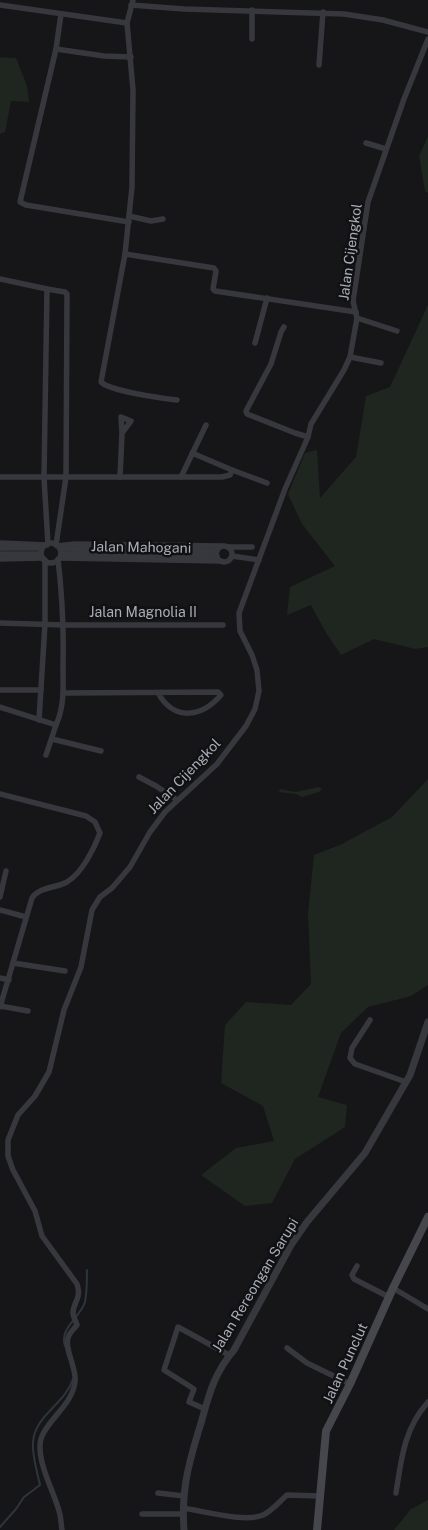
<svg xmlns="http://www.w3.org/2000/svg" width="428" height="1530" viewBox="0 0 428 1530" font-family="'Public Sans',sans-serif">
<rect width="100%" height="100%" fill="#161618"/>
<!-- green -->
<g fill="#1e261f">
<polygon points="0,57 16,58 27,86 29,102 11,101 5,132 0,134"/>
<polygon points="428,136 428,193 425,191 419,156"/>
<polygon points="428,305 428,647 415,649 374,639 341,655 325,631 311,605 287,615 290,587 335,566 302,524 288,494 305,453 317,450 320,498 356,457 366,396 390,387"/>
<polygon points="428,779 428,985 411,996 368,1007 341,1033 318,1097 347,1105 345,1127 295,1159 272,1203 245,1206 201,1175 236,1148 274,1141 263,1106 221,1083 225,1025 246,1002 291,1005 311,984 308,914 314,855 342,844 392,817"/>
<polygon points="319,787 322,789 319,792 302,797 296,794 279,792 280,789 295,792"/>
<polygon points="428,1500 428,1530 394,1530 411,1509"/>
</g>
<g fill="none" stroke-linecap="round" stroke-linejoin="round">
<!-- stream -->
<g stroke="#2c353c" stroke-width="2">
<path d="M65,1346c-6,-18 15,-28 20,-44 2,-10 2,-22 2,-32"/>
<path d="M0,1527l16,-18 8,-12 16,-12c-3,-13 -8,-30 -7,-43 2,-27 32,-38 40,-63"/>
</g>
<!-- minor -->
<g stroke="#37383d" stroke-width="5.5">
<polyline points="133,0 127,23 133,90 132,187 125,254 214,268 216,271 213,289 215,291 356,312"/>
<polyline points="0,5 127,23"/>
<polyline points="131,5 184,9 344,14 383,20 428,32"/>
<polyline points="252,10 252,39"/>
<polyline points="61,14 56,49 20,202 26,205 129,222"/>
<polyline points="56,49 104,56 131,57"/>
<polyline points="319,65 323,12"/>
<polyline points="366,143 386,149"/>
<polyline points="129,216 151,221 163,219"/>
<path d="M125,254l-24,128c9,9 60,16 76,18"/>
<polyline points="0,279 47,289 65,292 67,294 66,477 56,545"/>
<polyline points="47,289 44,478 48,544"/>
<polyline points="357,318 397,331"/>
<polyline points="284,327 281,332 271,364 246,411 247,414 295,433 308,437"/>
<polyline points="255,343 267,298"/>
<polyline points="350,357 381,363"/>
<polyline points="192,453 232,470"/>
<polyline points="0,477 222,477 230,475 232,470 267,483"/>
<polyline points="120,477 122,433 121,417 131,421 122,433"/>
<polyline points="181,477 206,425"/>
<polyline points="0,543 47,545"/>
<circle cx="51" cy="553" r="10"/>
<circle cx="224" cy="554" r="8"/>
<polyline points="57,546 75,544 222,546"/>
<polyline points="228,547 252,547"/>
<polyline points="0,548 40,548"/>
<polyline points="60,549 217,551"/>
<polyline points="0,554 41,554"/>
<polyline points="61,554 217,556"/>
<polyline points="232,556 259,560"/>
<polyline points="60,558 221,561"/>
<polyline points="0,559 43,558"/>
<polyline points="0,623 64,625 223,625"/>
<polyline points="0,690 41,690"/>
<path d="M63,693l155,-1 3,3c-20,23 -47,26 -63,-2"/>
<path d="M0,707l56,18c9,-19 7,-41 7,-61 1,-36 -1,-70 -5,-105"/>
<polyline points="39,720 45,624 45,560"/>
<polyline points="52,739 101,751"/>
<polyline points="46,755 56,725"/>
<polyline points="139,777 156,786 177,800"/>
<path d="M0,794l86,22 9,6 5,11c-6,16 -18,40 -33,49 -11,6 -28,5 -35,16l-32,109"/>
<polyline points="0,897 6,871"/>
<polyline points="0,910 26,917"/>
<polyline points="13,963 65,971"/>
<polyline points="0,978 9,980"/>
<polyline points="0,1006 28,1011"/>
<polyline points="370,1020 352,1048 350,1058 355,1064 406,1082"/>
<polyline points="357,1266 352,1275 354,1279 389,1297"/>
<polyline points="393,1288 428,1309"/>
<polyline points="287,1348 307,1363 350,1384"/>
<polyline points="205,1409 189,1402 194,1389 164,1370 178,1327 229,1355"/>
<polyline points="158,1493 184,1496"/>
<path d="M396,1493c5,-32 8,-65 32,-91"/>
<path d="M183,1508c20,3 63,15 80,7 9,-4 17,-14 24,-20l34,1"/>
<polyline points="142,1514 183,1514"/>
<path d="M62,1530c-1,-6 -1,-13 -3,-19 -5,-20 -27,-57 -16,-77 9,-18 29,-30 32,-52 2,-14 -11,-33 -7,-44 1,-5 6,-9 9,-13 -1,-4 -4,-8 -4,-12 0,-11 9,-14 4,-29l-35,-48 -7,-25 -22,-41 -5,-14v-16l10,-25 17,-19 14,-24 15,-62 17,-43 11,-57 8,-13 12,-9 18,-21 20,-35 15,-20 52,-48 29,-38 9,-17 4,-18 -2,-21 -5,-15 -12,-24 -1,-18 46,-124 23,-52 3,-13 33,-54 6,-13 7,-39 -4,-17 15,-99 36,-103 24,-60"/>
</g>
<!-- tertiary -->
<path stroke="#37383d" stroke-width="7" d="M184,1530c-3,-41 5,-68 17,-107 8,-28 13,-50 33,-73l57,-105 16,-23 58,-69 45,-78 18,-53"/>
<!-- secondary -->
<polyline stroke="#45474d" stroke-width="8" points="317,1530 326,1431 350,1384 393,1288 428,1217"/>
</g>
<g text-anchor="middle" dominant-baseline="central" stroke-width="5" stroke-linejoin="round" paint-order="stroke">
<!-- street labels -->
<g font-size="14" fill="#a8adb8" stroke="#111113">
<text transform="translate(350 252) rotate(-82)">Jalan Cijengkol</text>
<text transform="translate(141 547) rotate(1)">Jalan Mahogani</text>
<text x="143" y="612">Jalan Magnolia II</text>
<text transform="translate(184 776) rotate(-46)">Jalan Cijengkol</text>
<text transform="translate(255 1285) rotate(-59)">Jalan Rereongan Sarupi</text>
<text transform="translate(345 1363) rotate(-65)">Jalan Punclut</text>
</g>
</g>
</svg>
